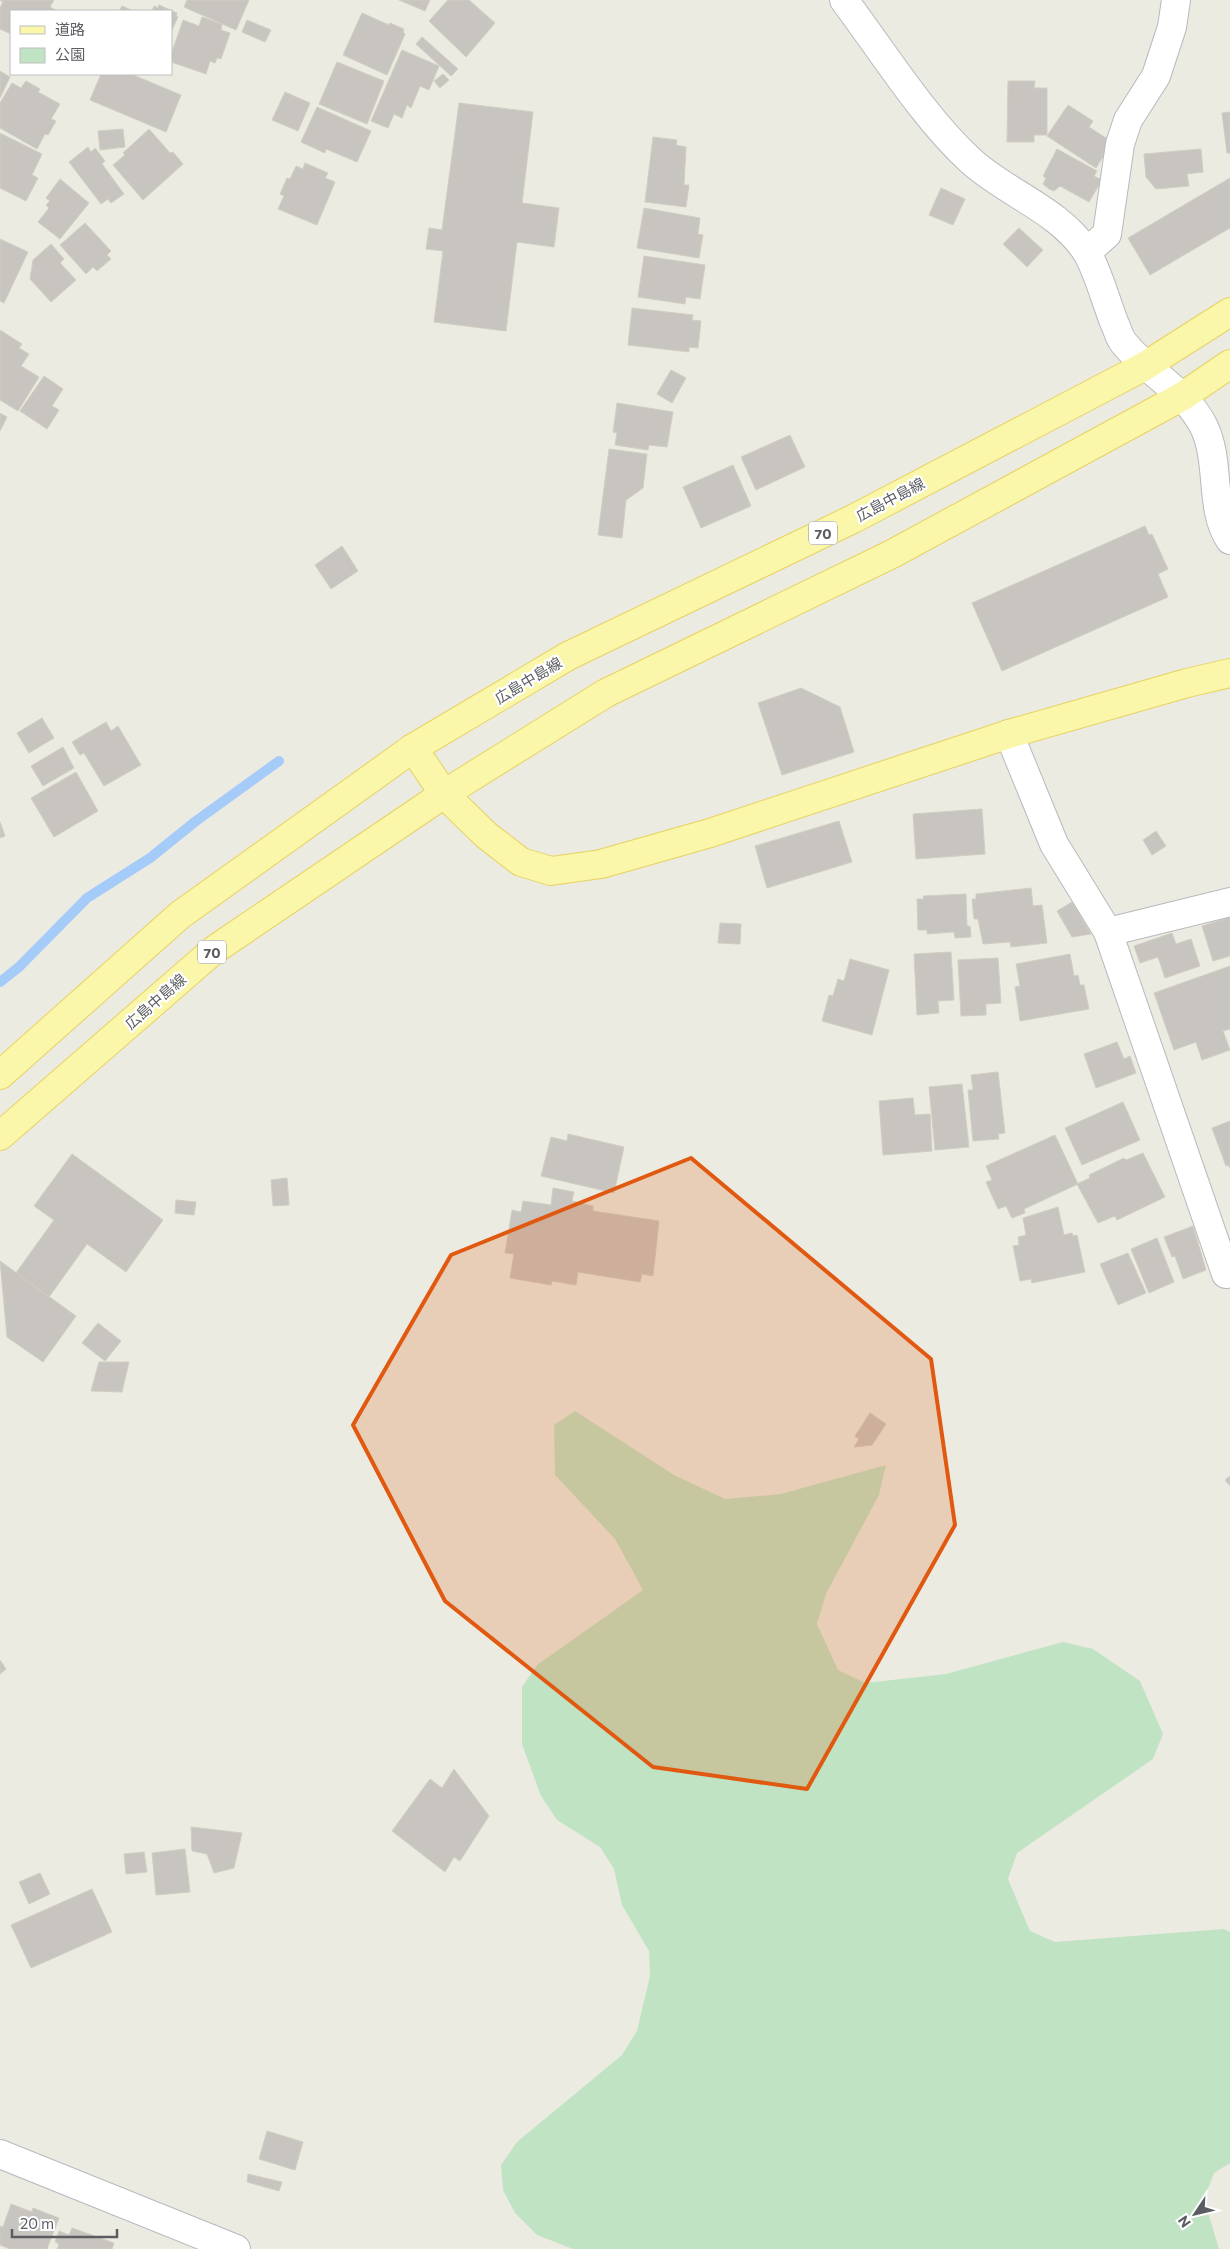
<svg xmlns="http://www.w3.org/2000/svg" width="1230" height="2249" viewBox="0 0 1230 2249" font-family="Commissioner,'Noto Sans JP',sans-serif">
<rect width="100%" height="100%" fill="#ecebe2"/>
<!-- green -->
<polygon fill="#c0e3c4" points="575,1411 674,1475 725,1499 781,1494 886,1465 879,1495 826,1594 817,1624 838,1670 865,1683 946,1674 1063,1642 1093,1649 1140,1681 1163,1734 1153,1759 1017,1853 1008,1879 1030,1931 1055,1942 1224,1929 1230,1932 1230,2163 1214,2173 1204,2199 1219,2249 573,2249 537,2235 515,2213 503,2190 501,2165 517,2142 622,2055 637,2031 650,1976 649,1951 622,1905 614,1869 600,1847 557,1820 541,1796 522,1744 522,1687 537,1665 643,1590 615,1539 555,1475 554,1425"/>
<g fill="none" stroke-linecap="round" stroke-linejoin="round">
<!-- stream -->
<polyline stroke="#a5cbf9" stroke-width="10" points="0,982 19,967 87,898 150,858 196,821 279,761"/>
</g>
<!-- building -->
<g fill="#c8c5c0" stroke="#d1cec1">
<polygon points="0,0 54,0 50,7 57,11 11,11 11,34 0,29 0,8 3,2"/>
<polygon points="187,0 249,0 236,30 184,7"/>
<polygon points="399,0 430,0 425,11"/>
<polygon points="448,0 469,0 495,23 466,57 429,21"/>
<polygon points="159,5 177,13 176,16 178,17 171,32 171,11 152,11 154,6 158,8"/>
<polygon points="122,6 133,11 119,11"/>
<polygon points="362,13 389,25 390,23 404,29 403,32 405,34 387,75 343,55"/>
<polygon points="202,17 222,24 221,30 230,33 221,59 217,58 215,63 210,61 206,74 171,62 171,55 183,20 199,26"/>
<polygon points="247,20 271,30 265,42 242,32"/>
<polygon points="422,37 458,69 451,76 416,44"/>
<polygon points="402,50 439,66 429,90 420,86 411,108 407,105 402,118 394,114 388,128 371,121"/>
<polygon points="337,62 384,81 367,124 319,104"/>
<polygon points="0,71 10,77 0,98"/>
<polygon points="101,74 131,74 181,95 166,132 90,100"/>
<polygon points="443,74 449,80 440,88 434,81"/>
<polygon points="26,81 40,89 38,92 60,104 51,119 56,121 48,135 45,134 37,149 0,128 0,103 12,83 21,88"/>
<polygon points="1008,81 1035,81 1034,88 1047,88 1047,135 1034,135 1034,142 1007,142"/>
<polygon points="285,92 310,103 298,131 272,120"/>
<polygon points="459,103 533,112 522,203 559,208 554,247 517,242 506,331 434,322 443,251 426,249 429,228 442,230"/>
<polygon points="1068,105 1093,121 1089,127 1112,142 1096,168 1047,136"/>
<polygon points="317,107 371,131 357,162 326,149 325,153 301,142"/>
<polygon points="1230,112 1230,153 1227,153 1222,113"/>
<polygon points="123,129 125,147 100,150 98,131"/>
<polygon points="149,129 170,153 173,152 183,164 143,200 113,165 125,155 123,153"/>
<polygon points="0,133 42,154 32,175 38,178 26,201 0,188"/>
<polygon points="653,137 677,140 676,145 686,147 684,185 689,185 686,207 645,202"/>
<polygon points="88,147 91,152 95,148 105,161 102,164 124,194 111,203 108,199 101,204 69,162"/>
<polygon points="1057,149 1097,171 1094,176 1102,180 1089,202 1060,186 1054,191 1049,189 1043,184 1046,178 1043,176"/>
<polygon points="1201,149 1203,172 1187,174 1189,186 1156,189 1146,177 1144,154"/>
<polygon points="305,163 328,173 325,178 335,182 317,225 278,209 284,196 280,194 287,178 290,179 296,166 303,169"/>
<polygon points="1230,178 1230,228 1150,275 1128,238"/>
<polygon points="60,179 89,203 60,239 38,222 49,208 46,205 50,201 46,198"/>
<polygon points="941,188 965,199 953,225 929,215"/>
<polygon points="644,208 700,218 698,234 703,235 699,258 637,248"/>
<polygon points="85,223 111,251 107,255 111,259 97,271 93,267 86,274 60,245"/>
<polygon points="1019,228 1043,250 1027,267 1003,244"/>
<polygon points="0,239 28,252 4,303 0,301"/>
<polygon points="51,244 64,259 60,263 76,280 51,302 30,279 33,260"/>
<polygon points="644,256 705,265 700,299 686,297 685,304 638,297"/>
<polygon points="632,308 693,315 692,320 701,321 698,348 689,347 689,352 628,345"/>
<polygon points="0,330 22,344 19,348 29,354 21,366 39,377 18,411 0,400"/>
<polygon points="671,370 686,378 672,403 657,394"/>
<polygon points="44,376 63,389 52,406 59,410 47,429 20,411"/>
<polygon points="617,403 673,412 667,447 649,445 648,450 615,445 617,433 613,432"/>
<polygon points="0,413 7,417 0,431"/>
<polygon points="790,435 805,467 756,490 741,457"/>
<polygon points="609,449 647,454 643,488 626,500 622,538 598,535"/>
<polygon points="733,465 751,506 701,528 683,487"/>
<polygon points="1145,526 1149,535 1152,534 1168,569 1158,574 1168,597 1002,671 972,603"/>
<polygon points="342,546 358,571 331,589 315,565"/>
<polygon points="801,688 840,707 854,752 782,775 758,703"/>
<polygon points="42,718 54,738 29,753 17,733"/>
<polygon points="106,722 111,731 118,726 141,765 104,786 84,753 80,755 72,742"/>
<polygon points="63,747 74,768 43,786 31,766"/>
<polygon points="76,772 98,811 54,837 31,798"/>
<polygon points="982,809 985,854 916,859 913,814"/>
<polygon points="839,821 852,862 767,888 755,846"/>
<polygon points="0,822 5,836 0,838"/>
<polygon points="1156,831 1166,846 1152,855 1143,840"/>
<polygon points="1031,888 1033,906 1042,905 1047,943 1011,947 1010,942 983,944 978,919 974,919 972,899 976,899 976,894"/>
<polygon points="966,894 967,926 970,926 971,937 955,938 954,932 927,934 927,930 918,930 917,899 924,899 923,896"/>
<polygon points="1072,902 1091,934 1072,937 1057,911"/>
<polygon points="1230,917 1230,956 1213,961 1202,926"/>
<polygon points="720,923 741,924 740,944 718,943"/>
<polygon points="1172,933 1176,944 1191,939 1200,966 1165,978 1158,957 1140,963 1134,946"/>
<polygon points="951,952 954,1000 938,1001 939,1013 917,1015 914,954"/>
<polygon points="1070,954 1074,976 1078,975 1080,985 1084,985 1089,1009 1020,1021 1015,987 1020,986 1016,964"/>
<polygon points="998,958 1001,1003 986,1004 986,1015 961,1016 958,960"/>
<polygon points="850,959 889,970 872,1035 822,1021 829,995 833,996 838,979 844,981"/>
<polygon points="1230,966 1230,1029 1223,1031 1230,1050 1202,1060 1196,1042 1174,1050 1154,993"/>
<polygon points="1117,1042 1124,1059 1130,1056 1136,1073 1096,1088 1084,1054"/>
<polygon points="998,1072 1005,1133 998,1134 999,1139 973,1141 968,1090 973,1090 971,1075"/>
<polygon points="962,1084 969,1147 935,1150 929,1087"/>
<polygon points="913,1098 915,1115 930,1114 932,1151 883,1155 879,1101"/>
<polygon points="1123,1102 1140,1140 1082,1165 1065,1128"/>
<polygon points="1230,1121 1230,1168 1228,1165 1226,1166 1212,1128"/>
<polygon points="568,1134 624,1147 614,1193 541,1176 551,1137 567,1141"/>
<polygon points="1055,1135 1078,1184 1024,1209 1025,1213 1012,1218 1006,1206 998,1209 986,1182 992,1180 986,1166"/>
<polygon points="1143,1153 1165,1197 1117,1220 1115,1216 1098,1223 1077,1184 1090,1178 1089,1175 1124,1158 1126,1160"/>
<polygon points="72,1154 163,1220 126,1272 87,1244 49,1297 16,1273 54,1220 34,1206"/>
<polygon points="287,1178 289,1205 273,1206 271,1180"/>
<polygon points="553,1188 574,1192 572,1201 593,1206 593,1211 659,1221 653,1276 642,1274 640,1282 578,1272 576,1285 552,1281 551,1285 510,1278 514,1254 505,1253 512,1210 521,1212 523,1201 551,1205"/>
<polygon points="176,1200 196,1202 194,1215 175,1213"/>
<polygon points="1058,1207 1064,1235 1072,1233 1073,1236 1077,1235 1085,1272 1032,1283 1031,1279 1020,1281 1013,1246 1019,1245 1018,1237 1026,1235 1023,1218"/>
<polygon points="1193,1226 1206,1270 1183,1279 1175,1256 1172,1257 1164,1237"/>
<polygon points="1157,1238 1174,1282 1149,1293 1131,1249"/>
<polygon points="1128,1253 1146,1293 1118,1305 1100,1264"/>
<polygon points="0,1261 76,1316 43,1362 7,1337"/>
<polygon points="98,1323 121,1341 105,1361 82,1343"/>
<polygon points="99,1362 129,1362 122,1392 91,1391"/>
<polygon points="870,1413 886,1424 872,1445 854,1447 859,1439 855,1436"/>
<polygon points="1230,1476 1230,1486 1225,1480"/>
<polygon points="0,1660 6,1669 0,1674"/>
<polygon points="454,1769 489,1816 460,1861 454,1857 445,1872 392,1831 430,1779 442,1788"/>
<polygon points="191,1827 242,1833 234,1868 214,1873 207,1854 192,1851"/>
<polygon points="185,1849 190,1892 156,1895 152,1853"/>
<polygon points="144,1852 147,1872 126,1874 124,1854"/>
<polygon points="40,1873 50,1894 29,1904 19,1882"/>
<polygon points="92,1889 112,1932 31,1968 11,1925"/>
<polygon points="267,2131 303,2142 295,2170 259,2159"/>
<polygon points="248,2174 282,2182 279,2191 247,2182"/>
<polygon points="11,2204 32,2212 33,2208 59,2218 47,2249 10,2249 0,2245 0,2226 3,2227"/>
<polygon points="72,2228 114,2243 112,2249 57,2249 59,2244 55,2242 59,2231 69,2235"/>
</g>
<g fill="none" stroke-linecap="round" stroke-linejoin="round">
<defs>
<g id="minor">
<path d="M844,0c39,52 80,118 127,161 35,32 88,49 115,90 11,17 20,51 28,71 3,6 5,15 9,20 25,32 63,48 81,85 17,35 5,82 26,113"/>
<polyline points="1087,252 1107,234 1120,144 1128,120 1156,76 1172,27 1176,0"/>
<polyline points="1009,734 1054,844 1108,932 1226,1274"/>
<polyline points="1108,932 1230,902"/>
<polyline points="0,2154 236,2249"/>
</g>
<g id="major">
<polyline points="413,748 444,794 486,835 521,862 551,871 601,864 710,833 1009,734 1187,683 1230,673"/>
<polyline points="0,1075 180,915 413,748 568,656 853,519 1145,366 1230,312"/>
<polyline points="0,1136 214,950 444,794 606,693 892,554 1183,396 1230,364"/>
</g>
</defs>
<!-- minor casing -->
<use href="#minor" stroke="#b8b9be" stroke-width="30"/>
<!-- major casing -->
<use href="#major" stroke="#e8d25f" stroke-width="30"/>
<!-- minor -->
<use href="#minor" stroke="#fff" stroke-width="28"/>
<!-- major -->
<use href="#major" stroke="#faf6aa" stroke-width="28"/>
</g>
<!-- marked area -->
<path fill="#e15910" fill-opacity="0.2" stroke="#e15910" stroke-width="4" stroke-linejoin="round" d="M691,1158l240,201 24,166 -148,264 -154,-22 -208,-166 -92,-176 98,-170z"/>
<g text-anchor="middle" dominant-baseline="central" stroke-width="4.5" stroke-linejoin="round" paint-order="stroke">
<!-- shield labels -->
<g fill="#fff" stroke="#8c8e91" stroke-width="1">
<rect x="809" y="521.5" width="28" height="23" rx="4"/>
<rect x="198" y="940.5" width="28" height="23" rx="4"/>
</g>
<g font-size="14" font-weight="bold" fill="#5b5d62">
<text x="823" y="533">70</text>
<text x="212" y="952">70</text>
</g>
<!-- street labels -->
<g font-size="15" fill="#5b5d62" stroke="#fff">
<text transform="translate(890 499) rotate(-28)">広島中島線</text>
<text transform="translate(528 680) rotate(-31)">広島中島線</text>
<text transform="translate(155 1001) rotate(-41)">広島中島線</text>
</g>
</g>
<!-- legend -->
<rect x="10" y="10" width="162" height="65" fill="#ffffff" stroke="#bdbec0"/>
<rect x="20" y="26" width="25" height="8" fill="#faf6aa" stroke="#bdbec0"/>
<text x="55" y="35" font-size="15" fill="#5b5d62">道路</text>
<rect x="20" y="48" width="25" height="15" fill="#c0e3c4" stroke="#bdbec0"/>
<text x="55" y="60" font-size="15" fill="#5b5d62">公園</text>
<!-- north arrow -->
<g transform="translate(1195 2214) rotate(235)" stroke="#ffffff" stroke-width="4" paint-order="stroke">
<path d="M0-4L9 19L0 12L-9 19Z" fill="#5b5d62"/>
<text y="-8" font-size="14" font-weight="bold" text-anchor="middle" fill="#5b5d62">N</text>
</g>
<!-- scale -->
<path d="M12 2229v8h105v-8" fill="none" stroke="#5b5d62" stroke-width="2.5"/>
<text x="20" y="2229" font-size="15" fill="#5b5d62" stroke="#ffffff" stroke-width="4" paint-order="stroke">20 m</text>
</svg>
